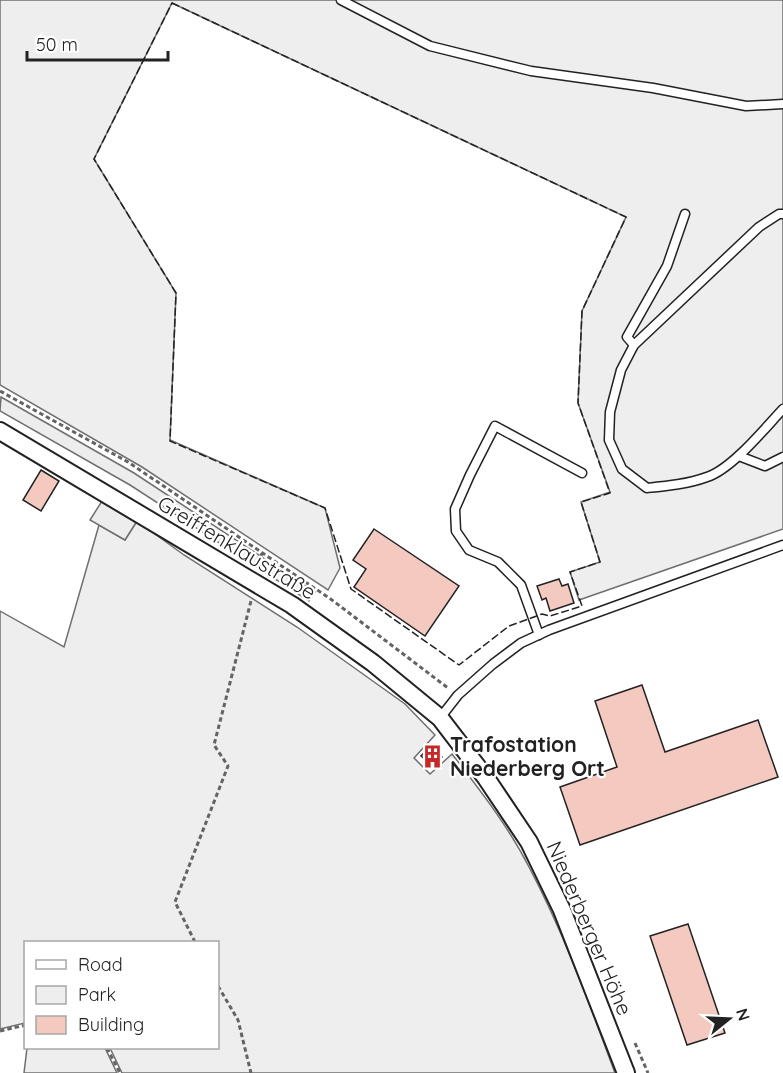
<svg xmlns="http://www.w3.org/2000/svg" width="783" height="1073" viewBox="0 0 783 1073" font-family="Quicksand,sans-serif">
<rect width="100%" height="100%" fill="#fff"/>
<!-- green -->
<g fill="#eee" stroke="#6f6f6f" stroke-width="1.5">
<polygon points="0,0 783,0 783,529 579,600 570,572 600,562 581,502 610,492 578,403 582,311 626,217 172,3 94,159 176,293 170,440 325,508 340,568 328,590 142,467 0,385"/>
<path d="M137,521l47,34 113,72 108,77 30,31 -21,23 16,16 22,-20c28,36 56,72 77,113 35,66 60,136 86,206h-493l-12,-25h108v-106h-192l-1,81 -25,6v-418l64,36 35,-122 26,15z"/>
<polygon points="27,1048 105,1048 117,1073 24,1073"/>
</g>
<!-- parking -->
<g fill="#ededed" stroke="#6f6f6f" stroke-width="1.5">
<polygon points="1,397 134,473 315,592 309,601 130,485 0,411"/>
<polygon points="102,501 137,521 125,540 90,520"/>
</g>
<!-- building -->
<g fill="#f3c9c0" stroke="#222" stroke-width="1.5">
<polygon points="41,470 59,481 41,511 23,500"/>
<polygon points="374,529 459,586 425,636 354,587 366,569 353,560"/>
<polygon points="559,579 562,586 568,584 574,603 550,611 546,598 542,600 537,586"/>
<polygon points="642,685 665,752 758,720 778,777 580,845 560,787 617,767 595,701"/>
<polygon points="430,746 442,757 433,766 421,756"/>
<polygon points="688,924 725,1033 687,1045 650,936"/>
</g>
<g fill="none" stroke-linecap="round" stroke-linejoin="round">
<defs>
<g id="service">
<polyline points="341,0 430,46 531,71 653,88 746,106 783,104"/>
<path d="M783,214h-4l-20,13 -125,118 -13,25 -11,42 -1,28 13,29 25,19c20,-2 41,-4 60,-11 25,-8 58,-49 76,-68"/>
<polyline points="634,345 627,337 667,266 685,214"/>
<polyline points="739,456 765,466 783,457"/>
<polyline points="539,635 521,585 498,562 469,550 456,531 455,509 470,475 495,426 582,473"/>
<polyline points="440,718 458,695 493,664 521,643 549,630 783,545"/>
</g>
<polyline id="minor" points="0,431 292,605 373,663 440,718 486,778 529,842 562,910 626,1073"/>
</defs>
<!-- service casing -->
<use href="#service" stroke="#222" stroke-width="11"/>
<!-- minor casing -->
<use href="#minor" stroke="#222" stroke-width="20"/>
<!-- path -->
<g stroke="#646464" stroke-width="3" stroke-dasharray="4.5 3" stroke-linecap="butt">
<polyline points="0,391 128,462 332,600 448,688"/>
<polyline points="259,565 262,552"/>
<polyline points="195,942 175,902 228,766 214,745 251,601"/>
<polyline points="218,986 238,1020 251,1073"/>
<polyline points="0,1031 26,1025"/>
<polyline points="635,1043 648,1073"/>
<polyline points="107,1048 120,1073"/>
</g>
<!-- service -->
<use href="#service" stroke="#fff" stroke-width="8"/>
<!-- minor -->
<use href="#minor" stroke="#fff" stroke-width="16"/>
<!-- fence -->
<polygon stroke="#222" stroke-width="1.5" stroke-dasharray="8 3" stroke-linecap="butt" points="172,3 626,217 582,311 578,403 610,493 581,502 600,562 570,572 582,606 550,616 542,614 509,626 459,665 351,589 325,508 170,441 176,293 94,159"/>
</g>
<!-- icons -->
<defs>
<symbol id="building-bare" viewBox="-9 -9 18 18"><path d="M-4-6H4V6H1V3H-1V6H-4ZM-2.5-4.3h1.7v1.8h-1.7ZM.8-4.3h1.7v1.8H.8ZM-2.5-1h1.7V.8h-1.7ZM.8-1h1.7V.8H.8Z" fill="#c62828" stroke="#fff" stroke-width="2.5" paint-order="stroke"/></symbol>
</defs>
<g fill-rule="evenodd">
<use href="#building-bare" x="416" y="740" width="33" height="33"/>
</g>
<g text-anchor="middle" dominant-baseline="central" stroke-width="4.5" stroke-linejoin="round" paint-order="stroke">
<!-- street labels -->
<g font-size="21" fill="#222" stroke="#fff">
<text transform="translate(237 547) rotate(31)">Greiffenklaustraße</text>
<text transform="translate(590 928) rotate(67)">Niederberger Höhe</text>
</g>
<!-- poi labels -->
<g font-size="21" font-weight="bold" fill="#222" stroke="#fff" text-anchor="start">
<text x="450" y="744">Trafostation<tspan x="450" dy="24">Niederberg Ort</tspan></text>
</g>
</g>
<!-- legend -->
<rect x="24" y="941" width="195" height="108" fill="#ffffff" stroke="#a7a7a7" stroke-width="1.5"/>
<rect x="36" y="960" width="30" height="9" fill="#ffffff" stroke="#a7a7a7" stroke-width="1.5"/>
<text x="78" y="971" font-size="18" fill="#222222">Road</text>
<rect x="36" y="986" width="30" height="18" fill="#eeeeee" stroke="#a7a7a7" stroke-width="1.5"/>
<text x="78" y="1001" font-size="18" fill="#222222">Park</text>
<rect x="36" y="1016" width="30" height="18" fill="#f3c9c0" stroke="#a7a7a7" stroke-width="1.5"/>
<text x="78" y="1031" font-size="18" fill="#222222">Building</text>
<!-- north arrow -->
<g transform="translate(729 1019) rotate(72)" stroke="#ffffff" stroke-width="4.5" paint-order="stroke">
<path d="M0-4.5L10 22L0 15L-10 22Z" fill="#222222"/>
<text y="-9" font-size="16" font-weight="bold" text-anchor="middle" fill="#222222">N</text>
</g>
<!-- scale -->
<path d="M27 51v9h141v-9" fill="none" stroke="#222222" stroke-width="3"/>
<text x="36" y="51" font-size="18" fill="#222222" stroke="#ffffff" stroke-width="4.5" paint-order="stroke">50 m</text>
</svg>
